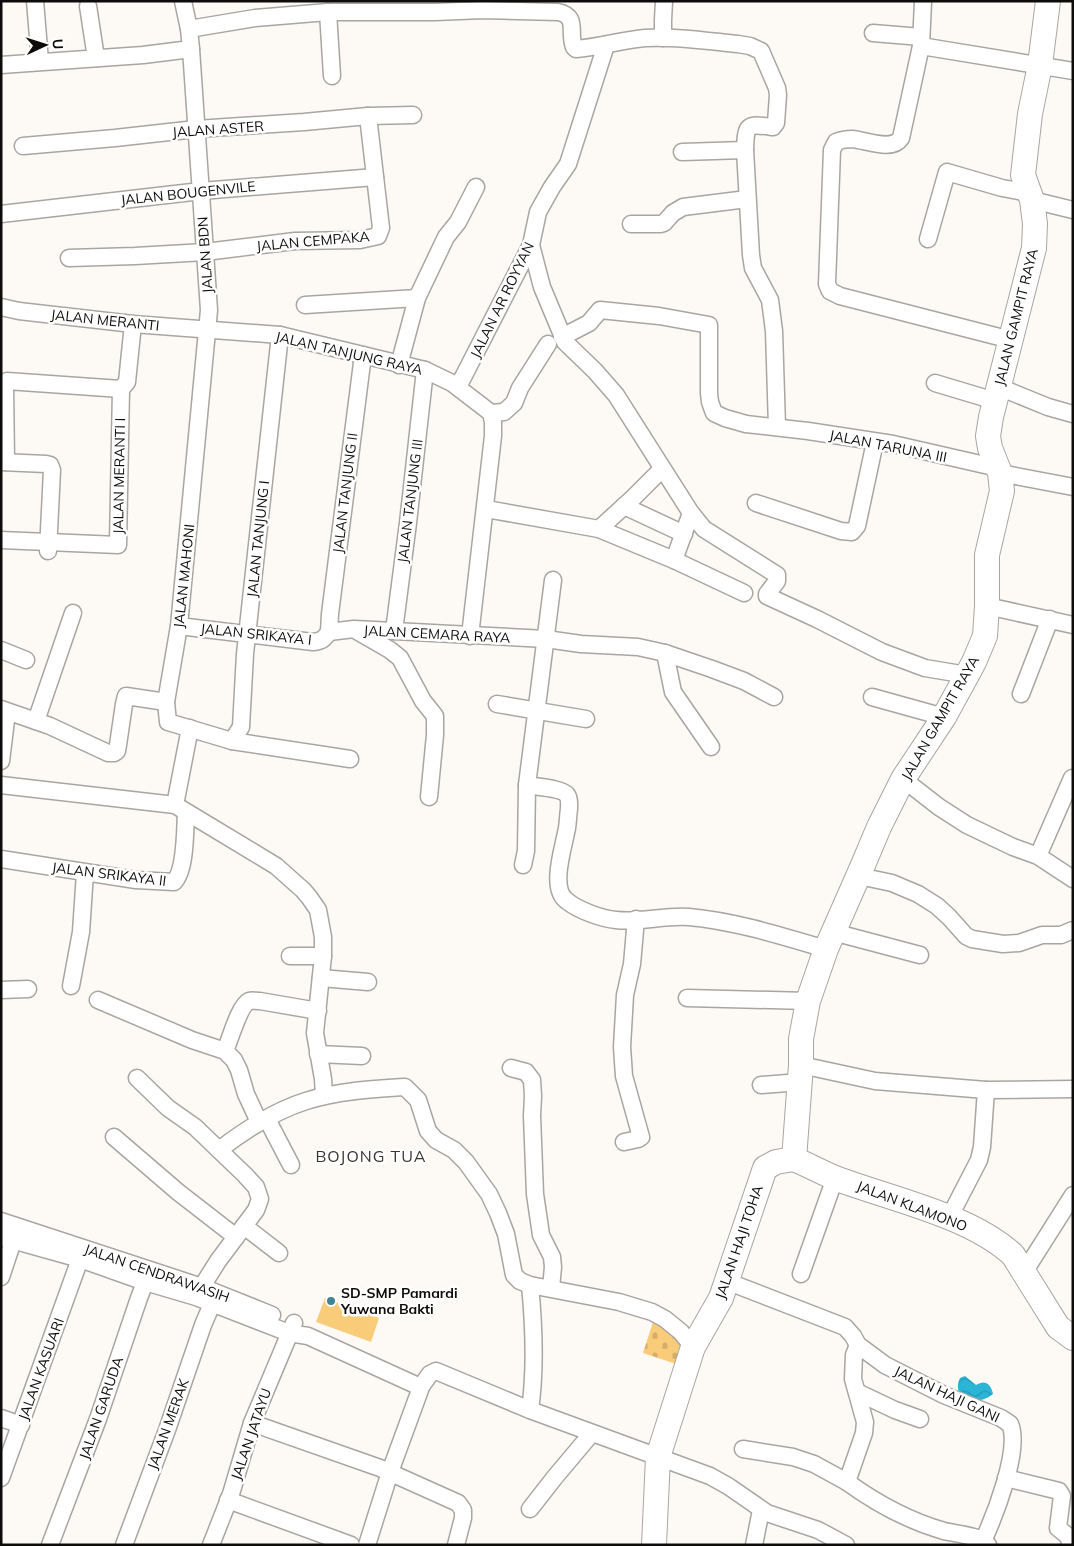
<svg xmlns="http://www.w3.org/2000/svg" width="1074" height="1546" viewBox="0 0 1074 1546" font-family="Mulish,sans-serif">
<defs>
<pattern id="cemetery-stones" width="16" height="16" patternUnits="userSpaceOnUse" patternTransform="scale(1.25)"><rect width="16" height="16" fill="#f9cc79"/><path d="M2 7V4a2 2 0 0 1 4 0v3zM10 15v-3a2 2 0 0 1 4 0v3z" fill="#d4ae67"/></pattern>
<pattern id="water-waves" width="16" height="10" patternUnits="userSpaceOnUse" patternTransform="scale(1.25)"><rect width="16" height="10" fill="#2ab5d7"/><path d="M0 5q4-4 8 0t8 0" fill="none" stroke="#249ab7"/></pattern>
</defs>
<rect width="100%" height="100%" fill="#fdfaf5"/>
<!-- grass -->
<polygon fill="#f9cc79" points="325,1298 379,1318 371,1342 316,1322"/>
<!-- cemetery -->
<polygon fill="url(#cemetery-stones)" points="653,1322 667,1330 682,1342 679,1365 643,1353"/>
<!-- water -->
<path fill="url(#water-waves)" d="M965,1376l11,9c9,-6 15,-1 17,9 -12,9 -19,7 -32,2 -4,-7 -4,-11 -1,-18z"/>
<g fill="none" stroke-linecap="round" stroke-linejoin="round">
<defs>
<g id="street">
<polyline points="35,1 40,61"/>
<polyline points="183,1 189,29 191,49 209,310 179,626 166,702 168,722 232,741 350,759"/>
<path d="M923,1l-2,45 -20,92c-9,14 -35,2 -49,1 -6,0 -11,1 -16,3l-4,8 -5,134 3,7 10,5 171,44"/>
<polyline points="88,6 96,58"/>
<polyline points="328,12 332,76"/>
<path d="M189,29l66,-11 73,-6h107l48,-2 75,2c21,4 10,21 16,35l2,2c24,-2 46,-9 69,-11 31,-2 63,3 93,6l12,2 11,5 16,37 1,7 -2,28 -3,4c-26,-3 -27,-4 -28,23l6,105 2,13 17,32 4,31 3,96"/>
<polyline points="873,33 921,37"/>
<polyline points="663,38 663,20 664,1"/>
<polyline points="921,46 1073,71"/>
<polyline points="1,65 143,55 191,49"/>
<polyline points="23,146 115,138 196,129 304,122 368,116 413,115"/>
<polyline points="682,152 745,150"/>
<polyline points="1032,200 1073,210"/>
<polyline points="1,214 201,191 375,177"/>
<polyline points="631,224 661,224 664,223 673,213 683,207 747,199"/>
<polyline points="928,239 947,172 1002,188 1029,193"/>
<polyline points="531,245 542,287 565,342 595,371 616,395 691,513 674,560"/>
<polyline points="69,258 135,256 205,252 295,241 360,240 378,236 381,228 368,116"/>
<polyline points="305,305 417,298"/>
<polyline points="1,307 19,311 133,324 280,335 425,370 452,383 491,413 493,422 493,436 470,636"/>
<polyline points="562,337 589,323 600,310 659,316 709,325 709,393 710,402 714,413 725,418 746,424 808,431 893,444 998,468"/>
<polyline points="399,365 417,298 446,237 458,222 476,187"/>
<polyline points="935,383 995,401"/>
<polyline points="458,387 531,245 538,212 552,187 568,164 606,45"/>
<polyline points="999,387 1048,407 1073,414"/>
<polyline points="491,413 504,412 514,403 520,388 548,344"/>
<polyline points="1,462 46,464 50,465 52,470 48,551"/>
<polyline points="6,462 5,383 7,381 121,389"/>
<polyline points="1000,473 1073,487"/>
<polyline points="756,503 841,531 852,532 857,526 875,442"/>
<polyline points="624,506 684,534"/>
<polyline points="486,509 599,529 674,560 744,593"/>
<polyline points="691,513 704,529 777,575 777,581 767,594 767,596 817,619 882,652 925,668 967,675"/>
<polyline points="599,529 633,498 662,469"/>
<polyline points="1,540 118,545 121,389 127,382 133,324"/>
<polyline points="987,606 1073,625"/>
<path d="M179,626l134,16c9,-1 11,-3 16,-10"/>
<polyline points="357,631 390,650 400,658 423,701 435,716 435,735 429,797"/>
<polyline points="394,631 408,523 425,370"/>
<polyline points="329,632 354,629 394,631 546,639 581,644 638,647 665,653 712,669 744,681 774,697"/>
<polyline points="329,632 330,614 363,355"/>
<polyline points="1,650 26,660"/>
<polyline points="665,653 673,692 711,747"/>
<polyline points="1021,694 1050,619"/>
<polyline points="872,697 944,717"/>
<polyline points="497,704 586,719"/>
<polyline points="1,709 50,726 108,753 114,753 117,751 118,745 124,704 126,696 166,702"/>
<polyline points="36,721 73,613"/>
<polyline points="232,741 241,727 245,654 280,335"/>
<polyline points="1,761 7,712"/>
<polyline points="903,779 939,807 967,825 1013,847 1038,856 1073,879"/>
<polyline points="1,785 175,805 276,866 303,890 309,897 318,910 323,937 323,956 315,1033 323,1079 324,1096"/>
<path d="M527,785c9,2 35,3 40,10 3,4 2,10 2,14 -1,7 -1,13 -2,19 -3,18 -18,61 0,73 11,9 35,18 49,19 24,3 48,-5 73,-3 45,4 93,19 137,32"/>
<polyline points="175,805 190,728"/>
<polyline points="1038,856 1072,778"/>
<path d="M1,859l135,21 38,2c12,-12 11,-53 12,-70"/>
<polyline points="523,865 526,851 527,785 553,580"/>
<polyline points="859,876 892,883 918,894 937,906 949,917 966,936 972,939 1003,944 1019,943 1042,935 1061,935 1073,930"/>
<polyline points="833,932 920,955"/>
<polyline points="290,956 323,956"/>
<polyline points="321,978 368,982"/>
<polyline points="71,986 81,932 85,873"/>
<polyline points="1,990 28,989"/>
<polyline points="687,998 808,1001"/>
<polyline points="98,1000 192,1040 225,1051 234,1060 239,1070 246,1094 259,1122"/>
<path d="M225,1051c5,-11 14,-45 24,-50 3,-1 7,0 11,0l58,10"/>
<polyline points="318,1054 362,1056"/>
<polyline points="801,1065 875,1081 986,1090 1073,1089"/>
<polyline points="511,1068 526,1072 532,1080 533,1096 532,1116 535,1194 541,1235 552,1257 553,1267 551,1288"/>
<polyline points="137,1078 168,1108 195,1127 245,1175 256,1187 260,1199 256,1210 218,1261 196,1296"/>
<polyline points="761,1085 800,1082"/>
<polyline points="267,1119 291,1165"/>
<polyline points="114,1137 178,1192 236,1237"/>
<polyline points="624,1142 638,1139 641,1137 624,1076 622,1047 625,995 632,964 636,919"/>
<path d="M219,1150c26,-20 55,-39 87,-49 32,-10 66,-12 99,-14l13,13 10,31 8,9 18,10 12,12 23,32 9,19 8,21 8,41 6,6 10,4 89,17 33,10 13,7 16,13 12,15"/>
<polyline points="949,1218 979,1160 982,1147 986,1090"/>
<polyline points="1,1221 202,1287 272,1315"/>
<polyline points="244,1226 279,1253"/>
<polyline points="1,1237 80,1259 145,1282 196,1297 289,1333 308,1336 418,1386 420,1390 390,1472 367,1545"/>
<polyline points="801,1274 835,1178"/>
<polyline points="1023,1274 1073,1195"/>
<polyline points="1,1277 13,1241"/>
<path d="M726,1281l119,46 8,9 5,9 27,20 59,30 57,23 9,6c11,25 -15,91 -27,117"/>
<path d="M858,1345l-4,10 -1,24 12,43 -1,11 -17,49c29,21 62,39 97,49 12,3 36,4 44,14"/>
<polyline points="420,1388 430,1374 436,1371 530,1410 710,1476 728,1486 767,1513 818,1530 846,1545"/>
<polyline points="857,1392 895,1410 920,1419"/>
<path d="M530,1410c6,-42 4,-84 0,-125"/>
<polyline points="1,1418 21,1425"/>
<polyline points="252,1423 380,1468 458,1503 463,1510 463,1518 456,1545"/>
<polyline points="743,1449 793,1457 814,1464 847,1482"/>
<polyline points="1,1478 80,1259"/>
<polyline points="1006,1478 1059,1491 1062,1496 1058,1528 1069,1537 1070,1545"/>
<polyline points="228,1500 351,1545"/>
<polyline points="530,1509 555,1477 592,1433"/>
<polyline points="50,1545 98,1419 139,1298 149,1272"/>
<polyline points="124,1545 167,1430 203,1325 212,1304"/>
<polyline points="211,1545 231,1494 252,1423 294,1323"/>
<polyline points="754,1545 761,1510"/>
</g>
<g id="secondary">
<polyline points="794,1159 801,1065 801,1039 808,1001 826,949 863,865 879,827 903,779 944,717 967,675 974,662 985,636 987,606 987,555 1002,491 1000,473 990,448 988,436 991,417 1034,248 1035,224 1032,200 1023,175 1030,114 1040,65 1048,1"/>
<path d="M794,1159c14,6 27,13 41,19 55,21 135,37 178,77l45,72 15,11"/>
<polyline points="654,1545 658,1457 693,1347 721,1298 765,1168 776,1162 794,1159"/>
</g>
</defs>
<!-- street casing -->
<use href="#street" stroke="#a9a6a2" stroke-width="19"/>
<!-- secondary casing -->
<use href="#secondary" stroke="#a9a6a2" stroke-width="26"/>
<!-- street -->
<use href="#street" stroke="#fff" stroke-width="16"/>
<!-- secondary -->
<use href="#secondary" stroke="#fff" stroke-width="24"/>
</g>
<!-- markers -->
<circle fill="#428395" stroke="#fff" stroke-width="2" cx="331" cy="1301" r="5"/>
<g text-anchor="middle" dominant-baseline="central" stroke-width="5" stroke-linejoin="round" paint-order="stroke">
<!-- street labels -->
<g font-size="14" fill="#0d0c0a" stroke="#fff">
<text transform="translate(218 129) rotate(-4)">JALAN ASTER</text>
<text transform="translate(188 193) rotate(-6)">JALAN BOUGENVILE</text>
<text transform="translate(313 241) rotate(-5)">JALAN CEMPAKA</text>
<text transform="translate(205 255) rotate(-94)">JALAN BDN</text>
<text transform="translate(502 300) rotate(-64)">JALAN AR ROYYAN</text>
<text transform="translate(1016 317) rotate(-76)">JALAN GAMPIT RAYA</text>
<text transform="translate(105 320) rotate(6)">JALAN MERANTI</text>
<text transform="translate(349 353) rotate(13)">JALAN TANJUNG RAYA</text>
<text transform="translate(888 446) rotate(11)">JALAN TARUNA III</text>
<text transform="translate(119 476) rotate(-89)">JALAN MERANTI I</text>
<text transform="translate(345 493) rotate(-83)">JALAN TANJUNG II</text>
<text transform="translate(410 501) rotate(-83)">JALAN TANJUNG III</text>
<text transform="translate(258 539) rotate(-84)">JALAN TANJUNG I</text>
<text transform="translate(184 576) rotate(-84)">JALAN MAHONI</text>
<text transform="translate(256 634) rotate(6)">JALAN SRIKAYA I</text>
<text transform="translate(437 634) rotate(3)">JALAN CEMARA RAYA</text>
<text transform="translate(940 718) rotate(-60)">JALAN GAMPIT RAYA</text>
<text transform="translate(109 874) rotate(7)">JALAN SRIKAYA II</text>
<text transform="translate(912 1206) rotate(21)">JALAN KLAMONO</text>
<text transform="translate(739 1242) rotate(-71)">JALAN HAJI TOHA</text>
<text transform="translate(157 1273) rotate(19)">JALAN CENDRAWASIH</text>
<text transform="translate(41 1369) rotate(-70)">JALAN KASUARI</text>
<text transform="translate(947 1394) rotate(25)">JALAN HAJI GANI</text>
<text transform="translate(101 1408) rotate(-71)">JALAN GARUDA</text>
<text transform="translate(168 1424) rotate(-70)">JALAN MERAK</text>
<text transform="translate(251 1434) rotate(-71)">JALAN JATAYU</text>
</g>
<!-- poi labels -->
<g font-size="14" font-weight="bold" fill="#0d0c0a" stroke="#fff" text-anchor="start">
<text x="341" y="1293">SD-SMP Pamardi<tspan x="341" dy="16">Yuwana Bakti</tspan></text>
</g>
<!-- quarter labels -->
<g font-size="16" letter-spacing="1" fill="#383633" stroke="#fff">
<text x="371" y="1156">BOJONG TUA</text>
</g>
</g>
<!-- border -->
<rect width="1074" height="1546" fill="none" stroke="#0d0c0a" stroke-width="5"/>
<!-- north arrow -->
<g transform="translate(45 45) rotate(86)" stroke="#ffffff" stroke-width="4" paint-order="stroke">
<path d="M0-4L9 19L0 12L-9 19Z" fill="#0d0c0a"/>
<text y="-8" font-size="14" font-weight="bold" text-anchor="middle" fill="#0d0c0a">U</text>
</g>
</svg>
